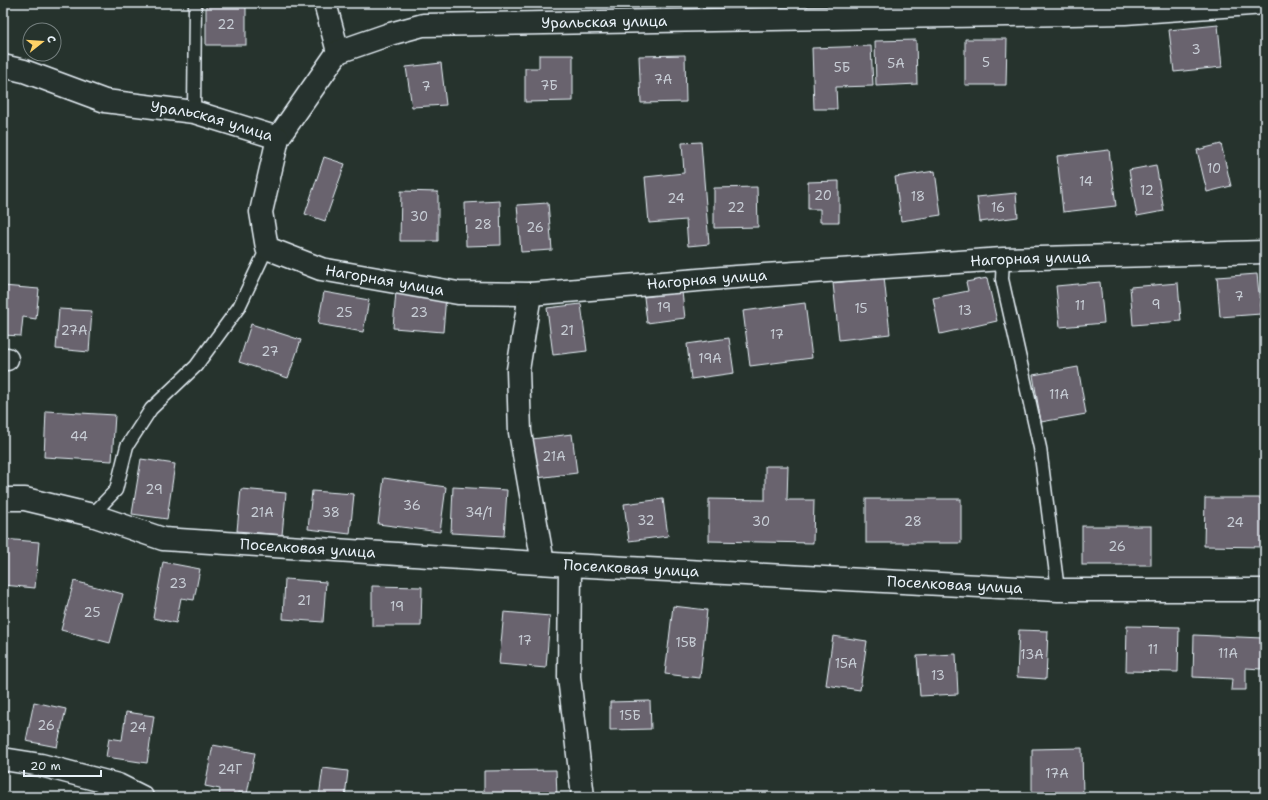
<svg xmlns="http://www.w3.org/2000/svg" width="1268" height="800" viewBox="0 0 1268 800" font-family="'Shantell Sans',sans-serif">
<rect width="100%" height="100%" fill="#26332d"/>
<filter id="ink" filterUnits="userSpaceOnUse"><feTurbulence type="fractalNoise" baseFrequency=".025" numOctaves="2"/><feDisplacementMap in="SourceGraphic" scale="8" xChannelSelector="R" yChannelSelector="G"/><feConvolveMatrix kernelMatrix="1 2 1 2 8 2 1 2 1" color-interpolation-filters="sRGB"/></filter>
<g filter="url(#ink)">
<!-- building -->
<g fill="#69646e" stroke="#e8f1f8">
<rect x="206" y="3" width="40" height="42"/>
<polygon points="1218,25 1222,67 1174,72 1169,30"/>
<polygon points="965,39 1007,39 1006,85 965,85"/>
<polygon points="916,40 917,84 876,86 875,41"/>
<polygon points="871,46 873,86 836,87 837,109 814,109 812,48"/>
<polygon points="539,55 573,55 573,101 525,102 525,68 539,68"/>
<polygon points="685,55 686,102 641,103 639,56"/>
<polygon points="441,63 446,105 412,107 406,67"/>
<polygon points="701,142 709,244 688,246 686,220 649,223 645,177 684,173 682,143"/>
<polygon points="1221,144 1231,186 1207,192 1197,150"/>
<polygon points="1109,150 1116,206 1063,212 1057,156"/>
<polygon points="324,157 345,164 325,221 305,214"/>
<polygon points="1156,165 1164,211 1137,216 1129,170"/>
<polygon points="935,171 941,215 901,221 895,177"/>
<polygon points="839,181 839,222 820,222 820,209 808,209 808,182"/>
<polygon points="757,187 758,227 714,228 714,188"/>
<polygon points="401,191 438,192 438,241 400,241"/>
<polygon points="1016,193 1018,217 980,222 977,197"/>
<polygon points="500,201 501,245 466,246 465,203"/>
<polygon points="548,203 552,250 521,252 517,205"/>
<polygon points="1257,274 1261,314 1220,317 1217,277"/>
<polygon points="884,277 890,334 839,340 833,283"/>
<polygon points="987,278 997,321 940,334 933,298 968,291 966,282"/>
<polygon points="1100,282 1104,323 1060,327 1056,286"/>
<polygon points="1178,283 1181,321 1133,325 1130,287"/>
<polygon points="3,286 39,289 36,319 23,317 21,336 3,335"/>
<polygon points="396,291 446,296 443,332 393,328"/>
<polygon points="324,292 369,300 363,332 318,324"/>
<polygon points="682,292 685,318 647,323 644,297"/>
<polygon points="805,303 812,358 750,366 743,311"/>
<polygon points="581,304 587,351 553,355 547,308"/>
<polygon points="59,309 92,311 89,352 56,349"/>
<polygon points="251,324 301,340 288,378 239,362"/>
<polygon points="729,338 734,373 691,379 687,344"/>
<polygon points="1078,367 1086,414 1041,422 1033,375"/>
<polygon points="46,411 115,415 112,461 44,457"/>
<polygon points="572,434 577,473 537,478 532,439"/>
<polygon points="141,459 175,464 167,519 132,514"/>
<polygon points="765,466 788,466 787,500 814,500 813,543 709,541 709,499 765,500"/>
<polygon points="384,478 446,487 440,532 378,524"/>
<polygon points="453,487 507,490 504,536 451,533"/>
<polygon points="241,489 286,493 282,535 237,531"/>
<polygon points="312,491 354,494 350,534 308,529"/>
<polygon points="1205,498 1265,498 1265,547 1204,546"/>
<polygon points="663,499 668,536 629,541 624,504"/>
<rect x="866" y="499" width="95" height="44"/>
<rect x="1082" y="526" width="69" height="39"/>
<polygon points="3,539 39,542 35,588 3,585"/>
<polygon points="163,562 200,569 194,600 181,598 176,623 153,618"/>
<polygon points="285,579 326,582 323,622 283,619"/>
<polygon points="74,581 123,594 110,643 61,630"/>
<polygon points="372,586 422,587 421,626 372,626"/>
<polygon points="673,606 707,610 700,678 665,674"/>
<polygon points="504,612 550,616 546,668 499,664"/>
<polygon points="1127,626 1179,627 1178,672 1126,671"/>
<polygon points="1019,630 1048,631 1046,679 1017,677"/>
<polygon points="1194,635 1262,638 1261,669 1246,668 1246,690 1231,690 1232,679 1193,677"/>
<polygon points="833,636 867,641 860,690 826,685"/>
<polygon points="956,654 958,694 920,696 917,656"/>
<polygon points="650,701 651,729 610,730 610,702"/>
<polygon points="34,702 66,709 57,747 26,741"/>
<polygon points="126,712 154,716 147,763 106,757 109,738 122,740"/>
<polygon points="213,745 255,753 247,794 238,792 237,797 219,797 220,789 205,786"/>
<polygon points="1082,748 1083,797 1032,797 1032,749"/>
<polygon points="323,768 348,771 345,797 319,797"/>
<polygon points="556,770 557,797 484,797 484,771"/>
</g>
<g fill="none" stroke-linecap="round" stroke-linejoin="round">
<defs>
<g id="lane">
<polyline points="194,112 195,3"/>
<polyline points="1003,259 1002,279 1040,448 1058,590"/>
<polyline points="92,515 116,490 127,446 151,409 196,366 239,307 267,248"/>
</g>
<g id="street">
<polyline points="325,3 338,52"/>
<path id="s1" d="M3,66l21,5 81,30 89,11 84,26 60,-86 52,-18 33,-9 702,-12 140,-10"/>
<path id="s2" d="M278,138l-17,74 6,36 54,21 137,24 72,1 192,-16 281,-19 262,-7"/>
<polyline points="530,294 518,370 520,432 543,563"/>
<polyline points="3,359 7,359"/>
<path id="s3" d="M3,499h22l67,16 71,24 407,26 488,25h207"/>
<polyline points="570,565 569,677 583,797"/>
<polyline points="3,759 41,765 118,785 142,797"/>
</g>
</defs>
<!-- lane casing -->
<use href="#lane" stroke="#e8f1f8" stroke-width="15"/>
<!-- street casing -->
<use href="#street" stroke="#e8f1f8" stroke-width="25"/>
<!-- lane -->
<use href="#lane" stroke="#26332d" stroke-width="12"/>
<!-- street -->
<use href="#street" stroke="#26332d" stroke-width="22"/>
</g>
</g>
<g text-anchor="middle" dominant-baseline="central" stroke-width="4" stroke-linejoin="round" paint-order="stroke">
<!-- number labels -->
<g font-size="13" fill="#c8ced6">
<text x="226" y="24">22</text>
<text x="1196" y="49">3</text>
<text x="986" y="62">5</text>
<text x="896" y="63">5А</text>
<text x="842" y="67">5Б</text>
<text x="663" y="79">7А</text>
<text x="549" y="85">7Б</text>
<text x="426" y="86">7</text>
<text x="1214" y="168">10</text>
<text x="1086" y="181">14</text>
<text x="1147" y="190">12</text>
<text x="823" y="195">20</text>
<text x="918" y="196">18</text>
<text x="676" y="198">24</text>
<text x="736" y="207">22</text>
<text x="998" y="207">16</text>
<text x="419" y="216">30</text>
<text x="483" y="224">28</text>
<text x="535" y="227">26</text>
<text x="1239" y="296">7</text>
<text x="1156" y="304">9</text>
<text x="1080" y="305">11</text>
<text x="664" y="307">19</text>
<text x="861" y="308">15</text>
<text x="965" y="310">13</text>
<text x="344" y="312">25</text>
<text x="419" y="312">23</text>
<text x="74" y="330">27А</text>
<text x="567" y="330">21</text>
<text x="777" y="334">17</text>
<text x="270" y="351">27</text>
<text x="710" y="358">19А</text>
<text x="1059" y="394">11А</text>
<text x="79" y="436">44</text>
<text x="554" y="456">21А</text>
<text x="154" y="489">29</text>
<text x="412" y="505">36</text>
<text x="262" y="512">21А</text>
<text x="331" y="512">38</text>
<text x="479" y="512">34/1</text>
<text x="646" y="520">32</text>
<text x="761" y="521">30</text>
<text x="913" y="521">28</text>
<text x="1235" y="522">24</text>
<text x="1117" y="546">26</text>
<text x="178" y="583">23</text>
<text x="304" y="600">21</text>
<text x="397" y="606">19</text>
<text x="92" y="612">25</text>
<text x="525" y="640">17</text>
<text x="686" y="642">15В</text>
<text x="1153" y="649">11</text>
<text x="1228" y="653">11А</text>
<text x="1032" y="654">13А</text>
<text x="846" y="663">15А</text>
<text x="938" y="675">13</text>
<text x="630" y="715">15Б</text>
<text x="46" y="725">26</text>
<text x="138" y="727">24</text>
<text x="230" y="769">24Г</text>
<text x="1057" y="773">17А</text>
</g>
<!-- street labels -->
<g font-size="15" fill="#e8f1f8" stroke="#26332d">
<text stroke="none"><textPath href="#s1" startOffset="661">Уральская улица</textPath></text>
<text stroke="none"><textPath href="#s1" startOffset="217">Уральская улица</textPath></text>
<text stroke="none"><textPath href="#s2" startOffset="883">Нагорная улица</textPath></text>
<text stroke="none"><textPath href="#s2" startOffset="235">Нагорная улица</textPath></text>
<text stroke="none"><textPath href="#s2" startOffset="559">Нагорная улица</textPath></text>
<text stroke="none"><textPath href="#s3" startOffset="311">Поселковая улица</textPath></text>
<text stroke="none"><textPath href="#s3" startOffset="635">Поселковая улица</textPath></text>
<text stroke="none"><textPath href="#s3" startOffset="959">Поселковая улица</textPath></text>
</g>
</g>
<!-- margin -->
<rect width="1268" height="800" fill="none" stroke="#26332d" stroke-width="16"/>
<rect x="8" y="8" width="1252" height="784" fill="none" stroke="#e8f1f8" stroke-width="1.5" filter="url(#ink)"/>
<!-- north arrow -->
<g transform="translate(42 42) rotate(73)"><circle r="19" fill="#26332d" stroke="#747f7e"/>
<path d="M0-3L7 15L0 10L-7 15Z" fill="#ffd166"/>
<text y="-6" font-size="11" font-weight="bold" text-anchor="middle" fill="#e8f1f8">С</text>
</g>
<!-- scale -->
<path d="M24 770v6h77v-6" fill="none" stroke="#e8f1f8" stroke-width="2"/>
<text x="30" y="770" font-size="12" fill="#e8f1f8" stroke="#26332d" stroke-width="3" paint-order="stroke">20 m</text>
</svg>
